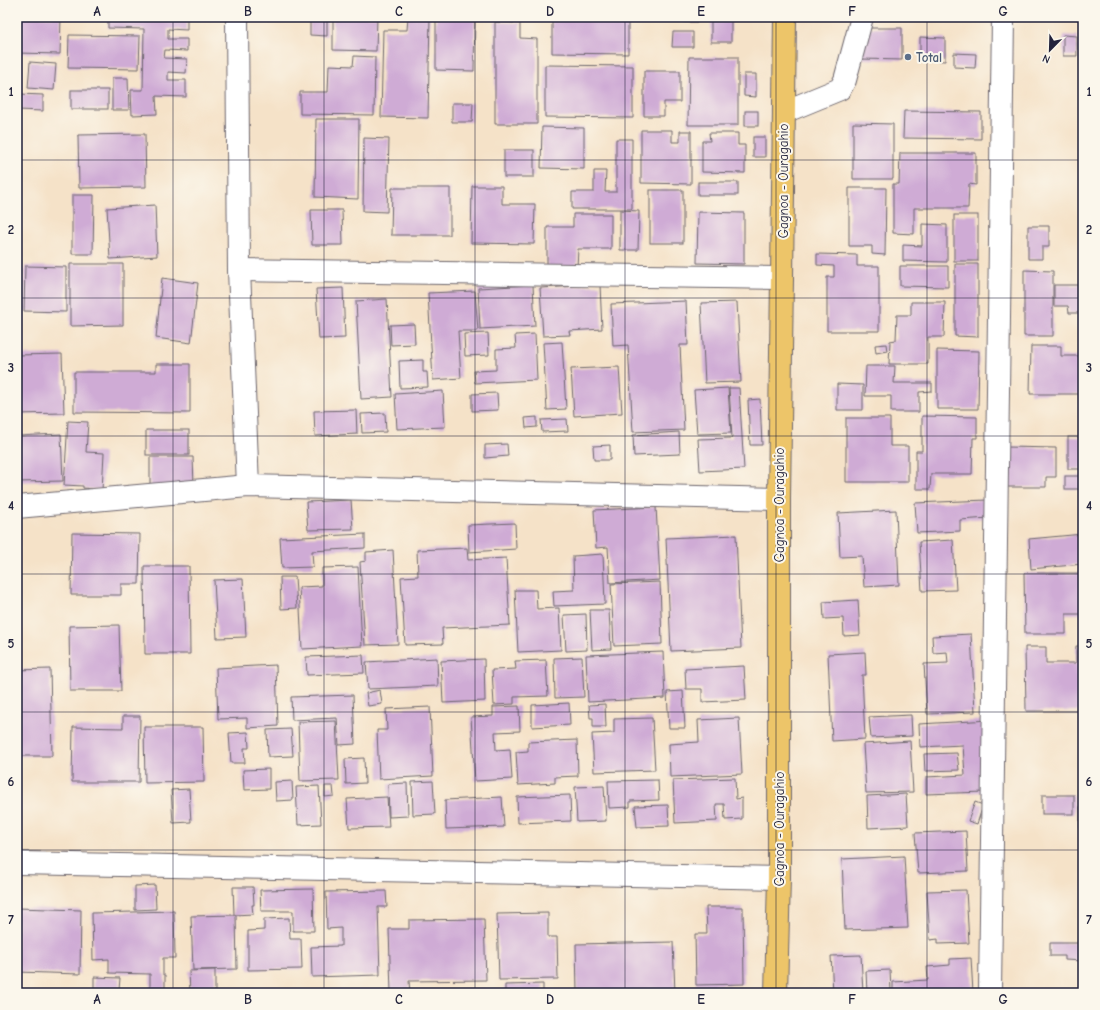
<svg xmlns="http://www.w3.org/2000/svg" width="1100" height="1010" viewBox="0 0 1100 1010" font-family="'Comic Neue',sans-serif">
<rect width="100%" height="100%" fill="#fbf7ec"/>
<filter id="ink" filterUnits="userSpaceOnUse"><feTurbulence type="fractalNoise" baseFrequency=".025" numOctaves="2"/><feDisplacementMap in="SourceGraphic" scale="8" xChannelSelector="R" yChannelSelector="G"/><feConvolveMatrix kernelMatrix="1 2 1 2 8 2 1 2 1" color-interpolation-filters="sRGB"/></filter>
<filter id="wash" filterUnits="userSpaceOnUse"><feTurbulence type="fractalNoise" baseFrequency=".012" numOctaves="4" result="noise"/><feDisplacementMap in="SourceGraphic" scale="16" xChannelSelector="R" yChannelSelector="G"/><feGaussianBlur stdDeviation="0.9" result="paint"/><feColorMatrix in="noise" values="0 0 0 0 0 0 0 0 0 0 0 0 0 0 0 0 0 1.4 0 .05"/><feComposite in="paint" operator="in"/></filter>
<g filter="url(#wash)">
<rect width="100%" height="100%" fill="#f5e2c8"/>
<g id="blocks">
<!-- building -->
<g fill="#cfabd5">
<polygon points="17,17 61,17 60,54 17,53"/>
<polygon points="108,17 187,17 187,30 168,29 168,39 187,39 187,51 165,50 164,58 187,59 186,73 168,72 168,80 186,80 186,97 156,96 157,114 132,115 131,90 143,90 144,29 108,28"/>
<polygon points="310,17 327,17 327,36 310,35"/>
<polygon points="333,17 377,17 376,51 333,50"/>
<polygon points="408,17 430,17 428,118 381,117 383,30 407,30"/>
<polygon points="436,17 475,17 474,71 436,70"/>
<polygon points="552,17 628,17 628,54 552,53"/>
<rect x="684" y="17" width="13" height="5"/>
<rect x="711" y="17" width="20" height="25"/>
<polygon points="495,22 520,23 520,38 537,39 537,124 495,124"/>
<polygon points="862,28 902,28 902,60 862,59"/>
<polygon points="673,32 693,32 693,47 672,47"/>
<polygon points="69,35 140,36 139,69 68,68"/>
<polygon points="1063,35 1077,36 1077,56 1063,56"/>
<polygon points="920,37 945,38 945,61 920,60"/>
<polygon points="954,53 976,54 975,68 954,67"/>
<polygon points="354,56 375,57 374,115 300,114 300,92 328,92 329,65 353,66"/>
<polygon points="689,57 738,57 738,125 688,125"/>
<polygon points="30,62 56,64 54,90 28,88"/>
<polygon points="545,65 633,66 633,118 545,117"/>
<polygon points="644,71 680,71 680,102 664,102 664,116 644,116"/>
<polygon points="744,74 756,74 756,97 744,96"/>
<polygon points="112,78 128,78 129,110 112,110"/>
<rect x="71" y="90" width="37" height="19"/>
<polygon points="19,94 43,95 43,111 18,110"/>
<polygon points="452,103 473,103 472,122 452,122"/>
<rect x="745" y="111" width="13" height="15"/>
<polygon points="904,111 981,112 981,139 903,138"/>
<polygon points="316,119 359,119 358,199 315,197"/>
<polygon points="853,123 893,124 893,179 853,179"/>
<polygon points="542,127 584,128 584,169 541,168"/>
<polygon points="641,130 672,130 672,142 680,142 680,131 691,131 691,184 641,183"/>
<polygon points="709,133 738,133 738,145 745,145 745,173 702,172 702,141 710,141"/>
<polygon points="145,134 146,187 79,188 78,135"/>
<rect x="753" y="137" width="12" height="20"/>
<polygon points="364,138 389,139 387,212 363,211"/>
<polygon points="616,139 632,139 632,209 572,209 572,192 594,192 594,171 606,171 605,192 616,192"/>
<rect x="504" y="150" width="30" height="27"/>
<polygon points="900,153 976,153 976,185 969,184 968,208 914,208 914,234 893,233 893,184 899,184"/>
<rect x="698" y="182" width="40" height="13"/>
<polygon points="472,186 502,186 502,204 535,204 534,244 471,243"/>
<polygon points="392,188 450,188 450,235 391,235"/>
<polygon points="849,188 886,188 885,255 872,254 872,246 849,246"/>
<rect x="650" y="190" width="33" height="53"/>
<polygon points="72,195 94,195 93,254 72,254"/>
<rect x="17" y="198" width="2" height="64"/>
<polygon points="155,205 157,256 110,259 107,208"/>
<polygon points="311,210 342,210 343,245 312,245"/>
<polygon points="620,210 639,211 638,250 620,250"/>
<polygon points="698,212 744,213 744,264 697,263"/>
<polygon points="573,214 611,214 611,249 578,249 577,267 547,267 547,227 573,227"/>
<rect x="954" y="215" width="24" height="46"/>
<polygon points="922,224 947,225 947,262 903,261 903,245 922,246"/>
<polygon points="1028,226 1049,226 1049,247 1042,247 1042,259 1028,259"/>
<polygon points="817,254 857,255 857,266 879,266 879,331 827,331 827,277 834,277 834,266 817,265"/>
<polygon points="70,264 123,264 123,325 70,326"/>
<polygon points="955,264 978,264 978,337 955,336"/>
<polygon points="25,266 66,267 66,312 24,311"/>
<polygon points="900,266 948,266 948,287 900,286"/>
<polygon points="1024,270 1053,271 1053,336 1024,336"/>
<polygon points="162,278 198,283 191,343 156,338"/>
<polygon points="533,285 535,326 480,329 478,288"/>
<polygon points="600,285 602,329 569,331 570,335 543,336 540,288"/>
<polygon points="1054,285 1083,285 1083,313 1069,313 1068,306 1054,306"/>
<polygon points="343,288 345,338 319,339 316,289"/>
<polygon points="475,291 478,331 458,331 461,378 433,380 428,293"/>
<polygon points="387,299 392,397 361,399 356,301"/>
<polygon points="686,301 688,345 680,345 684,430 633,432 628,345 613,346 611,304"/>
<polygon points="737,302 741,382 705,383 701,303"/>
<polygon points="911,302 945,302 944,337 928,337 928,364 889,364 890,341 896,340 897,315 911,315"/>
<polygon points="414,324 415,344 391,345 390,325"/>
<polygon points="488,333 489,355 465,356 464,334"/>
<polygon points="535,334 537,380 475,383 474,371 496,370 496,349 516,348 515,335"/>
<polygon points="562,342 566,409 547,410 543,343"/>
<polygon points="886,344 887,351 876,353 875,345"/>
<polygon points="1031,346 1061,346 1061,356 1083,356 1083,394 1030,394"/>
<polygon points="937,350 979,351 978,409 937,409"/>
<polygon points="62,354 64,413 17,414 17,355"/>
<polygon points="423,360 423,372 427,372 428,387 400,388 399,361"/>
<polygon points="156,364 190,364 190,413 74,412 74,372 156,372"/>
<polygon points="866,366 895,366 894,383 932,383 932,391 919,392 919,412 891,412 891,396 865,396"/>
<polygon points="619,367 622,413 574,416 571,369"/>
<polygon points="837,384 863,385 863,410 837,410"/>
<polygon points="728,388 731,433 697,434 694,390"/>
<polygon points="729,388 739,388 744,469 700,471 698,439 732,438"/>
<polygon points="443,391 445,427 397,429 395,394"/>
<polygon points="497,393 498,410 472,411 472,394"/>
<polygon points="760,399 762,445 750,445 748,400"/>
<polygon points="356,410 357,434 315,436 314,411"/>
<polygon points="385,413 386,432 362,433 361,414"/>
<polygon points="922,416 977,417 977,438 973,438 972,474 931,474 930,489 916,489 916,451 922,451"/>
<polygon points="537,417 537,427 526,428 525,418"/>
<polygon points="846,418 890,418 890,446 908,446 908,482 846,482"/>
<polygon points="567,419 568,431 542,432 541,420"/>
<polygon points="68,421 88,422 86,452 104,453 102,490 83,488 83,486 64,485"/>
<rect x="146" y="430" width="43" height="25"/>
<polygon points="679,432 680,454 634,456 633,435"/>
<polygon points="61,434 63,481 17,482 17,436"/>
<rect x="1068" y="437" width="15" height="32"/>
<polygon points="507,444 508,456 485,458 485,445"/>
<polygon points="610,445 610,460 594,460 593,446"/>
<polygon points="1007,447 1056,448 1056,477 1046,477 1046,487 1006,487"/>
<polygon points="150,457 193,457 194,487 150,487"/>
<rect x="1065" y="476" width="18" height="13"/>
<polygon points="351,500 353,529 308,530 306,502"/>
<polygon points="987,500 989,518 960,520 960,531 917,533 915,503"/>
<polygon points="656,507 660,580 610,583 608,547 596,548 594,510"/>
<polygon points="896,510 899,585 864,587 862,556 840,557 838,513"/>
<polygon points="515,523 516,549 469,552 468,525"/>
<polygon points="72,533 140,534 139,584 121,584 121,595 71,595"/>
<polygon points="365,534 365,548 312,551 313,567 282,568 280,538"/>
<polygon points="1083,534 1083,564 1031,569 1029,539"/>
<polygon points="736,535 741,648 671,651 666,538"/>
<polygon points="953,540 956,590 922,591 919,542"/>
<polygon points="467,548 468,560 506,558 510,625 442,628 443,644 405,645 401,577 418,576 417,550"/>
<polygon points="393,550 398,644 365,645 360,562 366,561 366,552"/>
<polygon points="603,554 605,604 554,606 553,591 574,590 573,556"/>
<polygon points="144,566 189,566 190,654 145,654"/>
<polygon points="358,567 362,646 302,649 299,587 322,586 322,568"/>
<polygon points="1024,573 1083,573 1083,614 1066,614 1066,634 1025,634"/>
<polygon points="280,577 295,577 297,608 281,609"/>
<polygon points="243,579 246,637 217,638 214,580"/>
<polygon points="660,582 662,644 614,646 611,584"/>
<polygon points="515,590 536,590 537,609 559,608 561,650 518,652"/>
<polygon points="858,600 860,635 844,636 843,618 824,619 823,602"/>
<polygon points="590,610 609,610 611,649 592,650"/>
<polygon points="586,614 587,650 566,651 564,615"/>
<polygon points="119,625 121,691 70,691 69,626"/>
<polygon points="971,634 975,712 927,714 924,664 948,663 947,652 933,653 932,636"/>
<polygon points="1076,646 1083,646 1083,711 1026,711 1025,647 1046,647 1046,663 1076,663"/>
<polygon points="663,652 665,698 588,702 586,655"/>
<polygon points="865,652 866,675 862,675 865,739 832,741 828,654"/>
<polygon points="363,655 364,673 307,675 306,657"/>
<polygon points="582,657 584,697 555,698 554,658"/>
<polygon points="437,658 438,686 368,689 366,662"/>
<polygon points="484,659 485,701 443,703 441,661"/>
<polygon points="546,660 548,696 514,697 514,704 494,705 492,670 516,669 515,661"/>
<polygon points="276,665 278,726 247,728 247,718 218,719 216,668"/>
<polygon points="744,666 746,700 702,702 702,689 686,689 685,669"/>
<polygon points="50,669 52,756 17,756 17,670"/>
<polygon points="380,690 382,704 368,706 366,693"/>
<polygon points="683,691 685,728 669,728 667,692"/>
<polygon points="353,695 355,744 339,745 337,718 292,720 291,697"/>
<polygon points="569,703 570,725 532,727 532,705"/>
<polygon points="605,704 606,727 593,727 593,718 590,718 589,705"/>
<polygon points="519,706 520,731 495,732 496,750 510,749 512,779 475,781 471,717 493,716 493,707"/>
<polygon points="430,707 433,776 379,779 377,730 387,730 386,709"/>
<polygon points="911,715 912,736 871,738 869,717"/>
<polygon points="123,716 140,716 139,782 72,782 73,727 123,728"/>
<polygon points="652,718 655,770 594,772 592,734 614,733 614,719"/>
<polygon points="739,718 742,774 670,777 669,744 699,742 698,720"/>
<polygon points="990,720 985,792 926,794 926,777 965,775 963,745 920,747 919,724"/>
<polygon points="336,721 339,780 300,781 298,722"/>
<polygon points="144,727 203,727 204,782 145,783"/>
<polygon points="291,729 293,756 268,757 267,730"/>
<polygon points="248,732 249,748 244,748 245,763 231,763 229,733"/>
<polygon points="577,740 578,776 555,777 555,783 518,785 516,752 528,751 528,742"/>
<polygon points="910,741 913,792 866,793 863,744"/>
<polygon points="957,753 959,770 925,771 924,754"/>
<polygon points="364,758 365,783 346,784 345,759"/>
<polygon points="269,769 269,789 244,790 243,770"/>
<polygon points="735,778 736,799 742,798 742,819 725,820 724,804 716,804 717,821 675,823 673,780"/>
<polygon points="658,780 659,800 630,801 630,807 609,808 608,781"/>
<polygon points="292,781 293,800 276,801 275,782"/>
<polygon points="433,781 435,814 413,815 412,782"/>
<polygon points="407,783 408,816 389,817 388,784"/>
<polygon points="319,786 321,824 298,825 296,787"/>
<polygon points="325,786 333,786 334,796 325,797"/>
<polygon points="604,786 606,821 577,822 575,787"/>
<polygon points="189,789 191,822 173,823 171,790"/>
<polygon points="906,794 908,826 868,828 867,796"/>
<polygon points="570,795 571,821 518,823 517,797"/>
<rect x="1042" y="795" width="32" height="19"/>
<polygon points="387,797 389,827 349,828 347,799"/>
<polygon points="502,797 504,827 446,829 445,800"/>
<polygon points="975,802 983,805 977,824 968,821"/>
<polygon points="668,805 669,826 637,827 635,806"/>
<rect x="1080" y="807" width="3" height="30"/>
<polygon points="966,831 968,871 918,873 915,833"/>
<polygon points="904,856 908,928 845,930 842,859"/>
<polygon points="155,885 156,909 135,910 135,886"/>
<polygon points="233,887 253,887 254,905 252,905 253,914 234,915"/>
<polygon points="313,889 314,931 293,931 293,911 261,911 260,890"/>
<polygon points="966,890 969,943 938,944 938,939 930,940 927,891"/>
<polygon points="386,891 387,907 378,907 380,975 312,977 311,947 341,946 341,928 327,929 326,892"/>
<polygon points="706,907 743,907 744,984 696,985 695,934 707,934"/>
<polygon points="17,908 81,910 80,974 17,972"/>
<polygon points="174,911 175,958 163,958 163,975 165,975 165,993 94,993 94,977 120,978 119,990 150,990 150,974 109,973 109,959 93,960 92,913"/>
<polygon points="548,913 548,937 557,937 558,979 499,980 497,914"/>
<polygon points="236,915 237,969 193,970 191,916"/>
<polygon points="289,918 290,939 301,939 302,969 248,970 248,931 264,930 264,919"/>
<polygon points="484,919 486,980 409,981 410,993 391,993 389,929 409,929 409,920"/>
<polygon points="673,942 675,993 577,993 576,944"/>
<polygon points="1050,943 1083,943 1083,961 1065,960 1065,956 1050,956"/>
<polygon points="861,955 863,993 833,993 831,956"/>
<polygon points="971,958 973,993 893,993 893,982 928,980 927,967 950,965 950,959"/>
<polygon points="215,970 215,993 190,993 189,971"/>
<polygon points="890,970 891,993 867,993 866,971"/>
<polygon points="543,984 543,993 505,993 505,985"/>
</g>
</g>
</g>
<g filter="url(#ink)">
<use href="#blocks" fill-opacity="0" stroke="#6c656c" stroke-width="1"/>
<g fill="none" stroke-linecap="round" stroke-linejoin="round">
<defs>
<g id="minor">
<polyline points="237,17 239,270 248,486"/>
<polyline points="784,112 840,89 845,80 862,17"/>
<polyline points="239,270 782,278"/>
<polyline points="17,507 248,486 779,499"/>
<polyline points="17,863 779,878"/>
<polyline points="990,991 1003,17"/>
</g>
<polyline id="major" points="776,993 779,878 779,499 782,278 785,17"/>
</defs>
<!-- minor casing -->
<use href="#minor" stroke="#6c656c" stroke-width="24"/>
<!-- major casing -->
<use href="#major" stroke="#6c656c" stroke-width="24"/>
<!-- minor -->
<use href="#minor" stroke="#fff" stroke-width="22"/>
<!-- major -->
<use href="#major" stroke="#edc569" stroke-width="22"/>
</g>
</g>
<!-- grid -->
<path fill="none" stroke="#22223b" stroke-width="1" stroke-opacity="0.55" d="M173,17v976M324,17v976M475,17v976M625,17v976M776,17v976M927,17v976M17,160h1066M17,298h1066M17,436h1066M17,574h1066M17,712h1066M17,850h1066"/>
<!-- markers -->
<circle fill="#5c6f8a" stroke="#fbf7ec" stroke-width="1.5" cx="908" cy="57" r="4"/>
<g text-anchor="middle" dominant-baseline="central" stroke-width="4" stroke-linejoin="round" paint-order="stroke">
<!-- service labels -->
<g font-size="13" font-weight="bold" fill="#4e5e75" stroke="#fbf7ec" text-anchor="start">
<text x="916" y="57">Total</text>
</g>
<!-- street labels -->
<g font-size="13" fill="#22223b" stroke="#fbf7ec">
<text transform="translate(783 181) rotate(-90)">Gagnoa - Ouragahio</text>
<text transform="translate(779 505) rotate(-90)">Gagnoa - Ouragahio</text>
<text transform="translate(779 829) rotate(-90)">Gagnoa - Ouragahio</text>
</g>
</g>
<!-- margin -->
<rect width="1100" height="1010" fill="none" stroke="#fbf7ec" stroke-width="44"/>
<!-- north arrow -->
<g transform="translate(1050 50) rotate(203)" stroke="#fbf7ec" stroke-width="3" paint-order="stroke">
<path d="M0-3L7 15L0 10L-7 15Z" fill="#22223b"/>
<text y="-6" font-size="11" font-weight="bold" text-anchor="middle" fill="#22223b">N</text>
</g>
<rect x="22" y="22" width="1056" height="966" fill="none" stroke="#22223b" stroke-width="1.5"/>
<g font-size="13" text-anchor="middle" font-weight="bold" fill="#22223b">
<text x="97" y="16">A</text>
<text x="248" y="16">B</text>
<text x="399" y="16">C</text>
<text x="550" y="16">D</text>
<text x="701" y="16">E</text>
<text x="852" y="16">F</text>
<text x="1003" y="16">G</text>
<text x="11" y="96">1</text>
<text x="1089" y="96">1</text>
<text x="11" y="234">2</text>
<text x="1089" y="234">2</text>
<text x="11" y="372">3</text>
<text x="1089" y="372">3</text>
<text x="11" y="510">4</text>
<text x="1089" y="510">4</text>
<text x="11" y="648">5</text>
<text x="1089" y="648">5</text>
<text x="11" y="786">6</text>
<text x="1089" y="786">6</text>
<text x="11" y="924">7</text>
<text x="1089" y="924">7</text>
<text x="97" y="1004">A</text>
<text x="248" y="1004">B</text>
<text x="399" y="1004">C</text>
<text x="550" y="1004">D</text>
<text x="701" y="1004">E</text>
<text x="852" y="1004">F</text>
<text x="1003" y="1004">G</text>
</g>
</svg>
